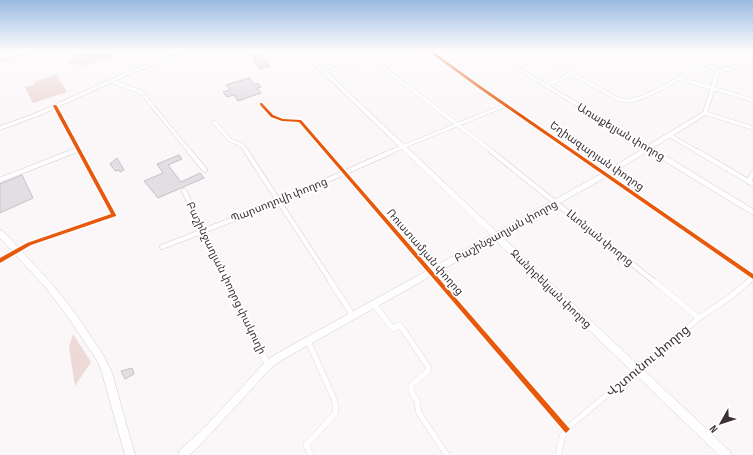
<svg xmlns="http://www.w3.org/2000/svg" width="753" height="455" viewBox="0 0 753 455" font-family="'Sofia Sans Condensed','Noto Sans Armenian',sans-serif">
<rect width="100%" height="100%" fill="#fbf7f9"/>
<!-- green -->
<g fill="#eddad7">
<polygon points="79,51 102,51 104,54 111,52 114,57 86,65 71,64 69,63"/>
<polygon points="56,74 67,92 33,103 25,87 35,84 34,82"/>
<polygon points="73,334 91,362 75,386 69,347"/>
</g>
<!-- building -->
<g fill="#e3dee4" stroke="#c6c1c6">
<polygon points="257,53 270,66 260,69 253,61 256,60 251,54"/>
<polygon points="249,78 254,84 258,83 261,87 257,88 261,93 238,101 234,95 227,97 223,92 230,90 226,85"/>
<polygon points="179,155 182,159 168,165 181,182 200,173 204,178 158,198 144,181 163,173 157,164"/>
<polygon points="117,158 124,170 120,172 119,170 115,171 110,164"/>
<polygon points="22,175 33,198 0,213 0,184"/>
<polygon points="132,368 134,374 125,379 121,371"/>
</g>
<g fill="none" stroke-linecap="round" stroke-linejoin="round">
<defs>
<g id="street-far2">
<polyline points="378,51 383,55"/>
<polyline points="430,51 573,152"/>
<path d="M532,51l82,46c4,2 9,4 14,4 20,-2 58,-27 75,-38"/>
<polyline points="372,58 404,84"/>
<polyline points="747,62 753,65"/>
<polyline points="678,78 753,100"/>
<polyline points="111,81 141,92 190,152"/>
<polyline points="406,85 493,152"/>
<polyline points="545,86 570,74"/>
<path d="M261,104c15,16 18,16 39,17l27,31"/>
<polyline points="55,106 80,152"/>
<polyline points="705,113 753,128"/>
<polyline points="214,122 230,140 242,145 247,152"/>
<polyline points="671,136 698,152"/>
<polyline points="71,152 79,149"/>
<polyline points="390,152 506,105"/>
</g>
<g id="street-far1">
<polyline points="189,151 205,170"/>
<polyline points="246,151 332,283"/>
<polyline points="326,151 440,283"/>
<polyline points="491,151 656,283"/>
<polyline points="572,151 753,277"/>
<polyline points="697,151 753,184"/>
<polyline points="0,180 74,151"/>
<polyline points="749,182 753,173"/>
<polyline points="184,191 229,283"/>
<polyline points="162,247 278,202 393,151"/>
<polyline points="0,261 29,244 114,215 79,151"/>
<polyline points="746,283 753,278"/>
</g>
<g id="street">
<polyline points="228,282 268,365"/>
<polyline points="331,282 353,316"/>
<polyline points="439,282 566,429"/>
<polyline points="655,282 699,318"/>
<polyline points="374,304 393,329 400,325 429,368 427,372 411,385 411,391 417,401 419,413 447,455"/>
<polyline points="308,341 334,399 336,407 335,414 306,445 311,455"/>
<polyline points="558,455 563,434 566,429 699,318 730,297 748,282"/>
</g>
<g id="secondary">
<polygon points="188,51 194,51 135,72 38,116 0,130 0,126 34,114 131,70"/>
<polygon points="300,51 305,51 326,71 389,51 396,51 328,73 497,232 604,172 644,148 487,51 492,51 648,145 703,112 715,73 716,71 674,51 680,51 720,69 753,60 753,62 719,74 707,114 653,148 753,209 753,215 648,151 608,176 501,236 730,451 731,455 719,455 495,240 282,360 271,368 213,431 190,455 178,455 179,451 207,425 265,362 276,354 491,235"/>
<polygon points="0,230 3,231 52,284 76,314 104,356 112,373 135,455 125,455 102,373 98,362 70,320 46,288 0,238"/>
</g>
<polygon id="primary" points="35,51 42,51 0,62 0,60"/>
</defs>
<!-- street-far2 casing -->
<use href="#street-far2" stroke="#d2cbcf" stroke-width="4"/>
<!-- street-far1 casing -->
<use href="#street-far1" stroke="#d2cbcf" stroke-width="5.5"/>
<!-- street casing -->
<use href="#street" stroke="#d2cbcf" stroke-width="6"/>
<!-- secondary casing -->
<use href="#secondary" stroke="#d2cbcf" stroke-width="1"/>
<!-- primary casing -->
<use href="#primary" stroke="#cdc3c6" stroke-width="1"/>
<!-- street-far2 -->
<use href="#street-far2" stroke="#fefefe" stroke-width="3.5"/>
<!-- street-far1 -->
<use href="#street-far1" stroke="#fefefe" stroke-width="4.5"/>
<!-- street -->
<use href="#street" stroke="#fefefe" stroke-width="5.5"/>
<!-- secondary -->
<use href="#secondary" fill="#fefefe" fill-rule="evenodd"/>
<!-- primary -->
<use href="#primary" fill="#f8f4f6" fill-rule="evenodd"/>
<defs>
<g id="cycleway">
<polygon points="428,51 432,51 482,87 753,274 753,279 480,89"/>
<polygon points="260,103 262,103 273,115 283,119 301,120 568,427 570,429 566,433 564,431 299,122 282,121 271,117 260,105"/>
<polygon points="54,105 56,105 57,106 116,215 116,216 31,245 0,263 0,258 27,243 111,214 53,106"/>
</g>
</defs>
<!-- cycleway casing -->
<use href="#cycleway" stroke="#fff" stroke-width="3"/>
<!-- cycleway -->
<use href="#cycleway" fill="#e8590c" fill-rule="evenodd"/>
</g>
<!-- sky -->
<linearGradient id="sky" x2="0" y2="1"><stop stop-color="#9abae2"/><stop offset="0.44" stop-color="#fdfbfc"/><stop offset="1" stop-color="#fdfbfc" stop-opacity="0"/></linearGradient>
<rect width="753" height="115" fill="url(#sky)"/>
<g text-anchor="middle" dominant-baseline="central" stroke-width="3.5" stroke-linejoin="round" paint-order="stroke">
<!-- street labels -->
<g font-size="11" fill="#3a3036" stroke="#fff">
<text transform="translate(621 132) rotate(31)">Առաքելյան փողոց</text>
<text transform="translate(597 156) rotate(35)">Եղիազարյան փողոց</text>
<text transform="translate(279 200) rotate(-22)">Պարսողովի փողոց</text>
<text transform="translate(506 231) rotate(-29)">Բաշինջաղյան փողոց</text>
<text transform="translate(600 238) rotate(39)">Լևոնյան փողոց</text>
<text transform="translate(425 252) rotate(49)">Ռուստամյան փողոց</text>
<text transform="translate(226 278) rotate(64)">Բաշինջաղյան փողոց փակուղի</text>
<text transform="translate(551 289) rotate(44)">Ջանիբեկյան փողոց</text>
</g>
<!-- near-street labels -->
<g font-size="13" fill="#3a3036" stroke="#fff">
<text transform="translate(648 361) rotate(-40)">Վշտունու փողոց</text>
</g>
</g>
<!-- north arrow -->
<g transform="translate(721 423) rotate(231)" stroke="#ffffff" stroke-width="3" paint-order="stroke">
<path d="M0-3L7 15L0 10L-7 15Z" fill="#3a3036"/>
<text y="-6" font-size="11" font-weight="bold" text-anchor="middle" fill="#3a3036">N</text>
</g>
</svg>
